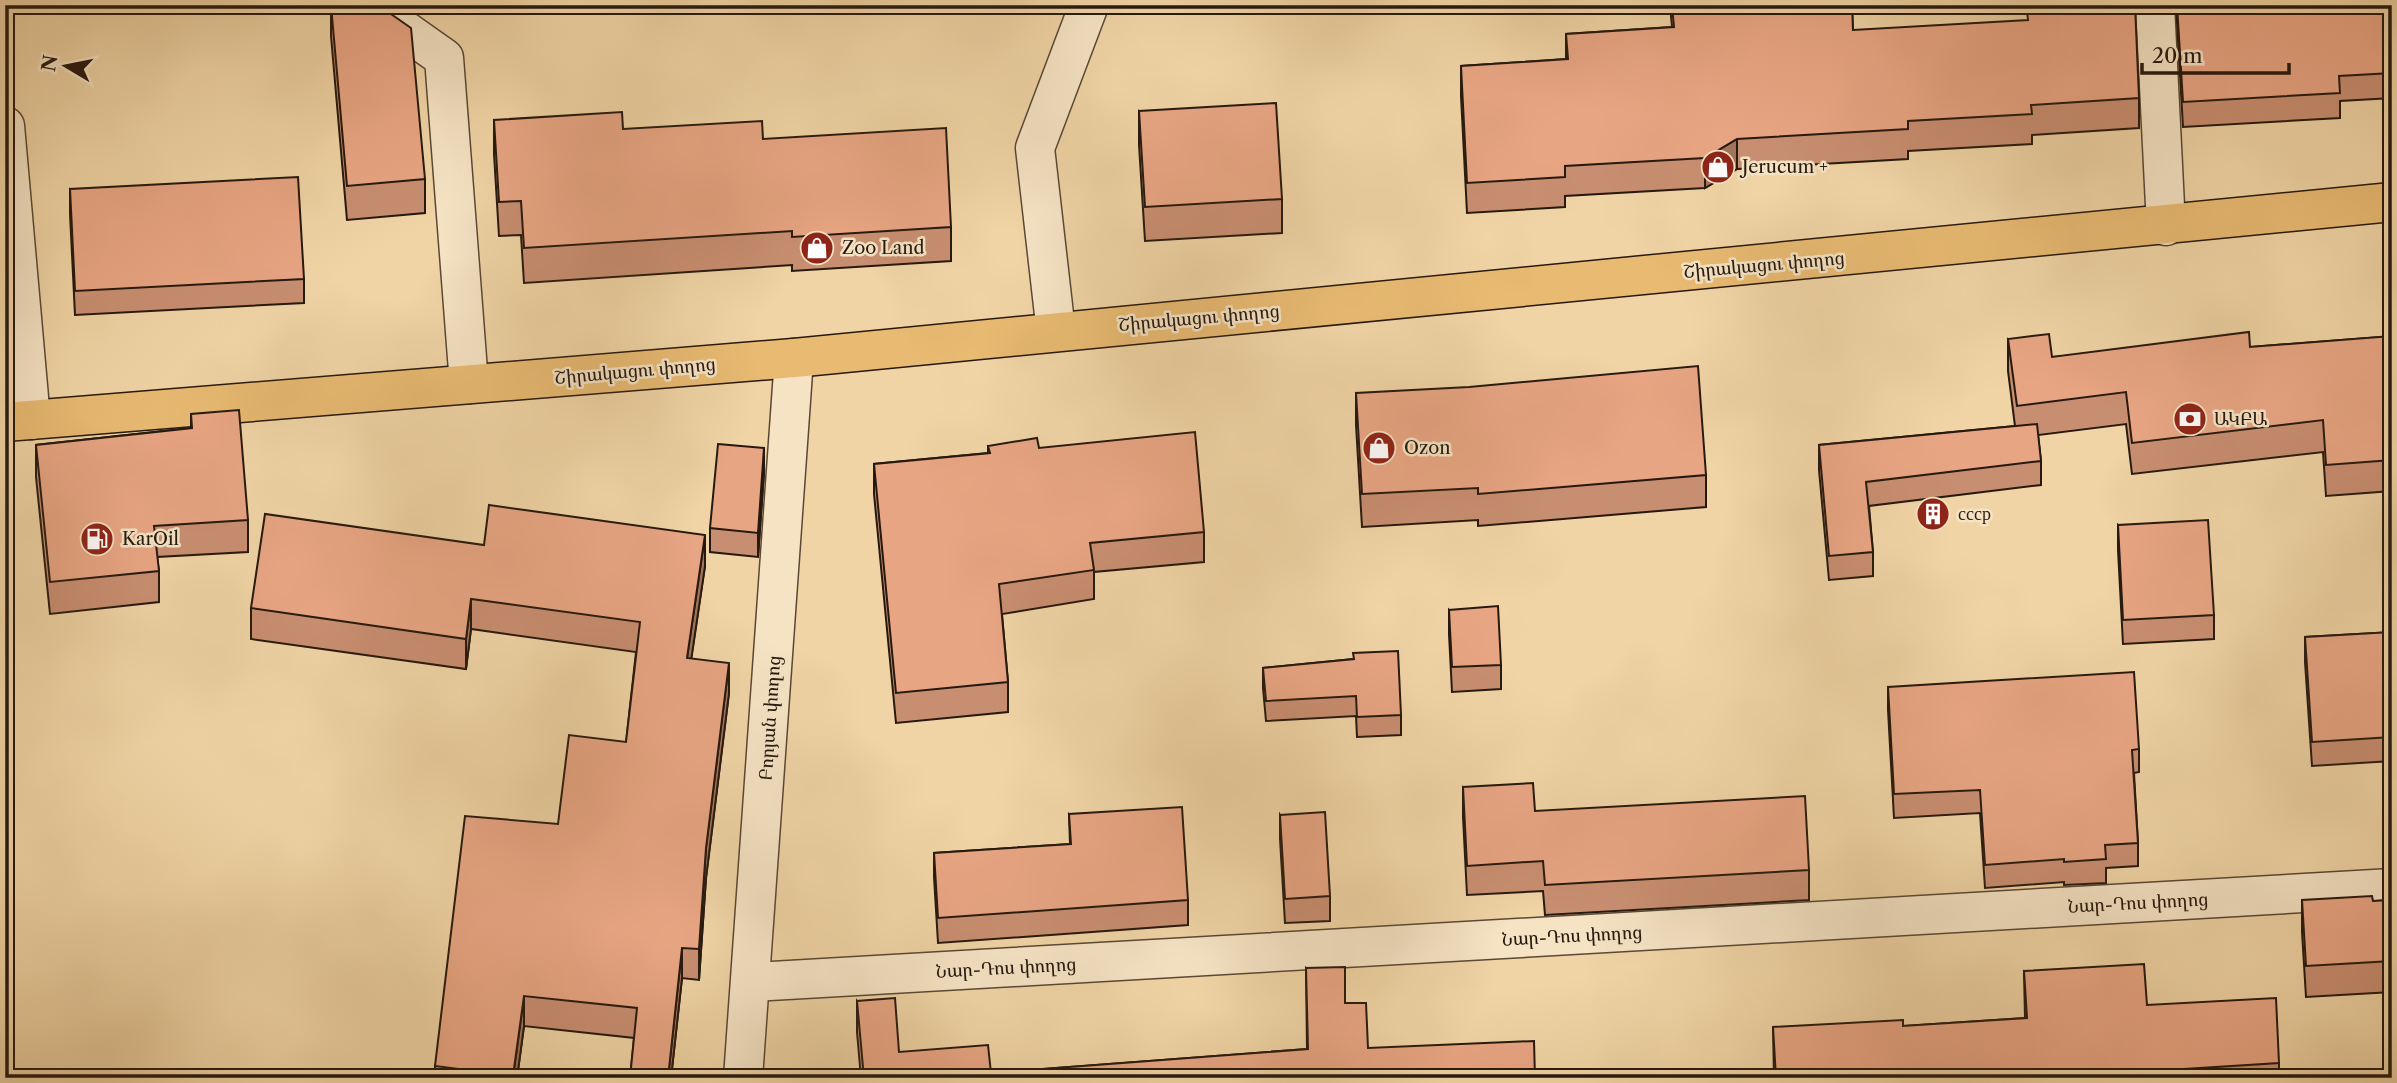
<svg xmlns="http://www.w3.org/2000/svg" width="2397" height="1083" viewBox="0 0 2397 1083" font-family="'Libre Caslon Text','Noto Serif Armenian',serif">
<rect width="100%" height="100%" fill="#f0d4a5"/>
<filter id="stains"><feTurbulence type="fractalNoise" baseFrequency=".00286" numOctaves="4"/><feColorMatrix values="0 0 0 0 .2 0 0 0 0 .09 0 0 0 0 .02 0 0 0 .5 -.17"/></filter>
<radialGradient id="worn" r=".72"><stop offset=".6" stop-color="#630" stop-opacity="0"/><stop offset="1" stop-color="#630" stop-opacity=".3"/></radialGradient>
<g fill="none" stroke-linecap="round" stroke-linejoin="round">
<defs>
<g id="minor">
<polyline points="369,5 444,58 469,384"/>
<polyline points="2155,5 2166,226"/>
<polyline points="5,126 31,420"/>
<polyline points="1056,332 1035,148 1089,5"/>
<polyline points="752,982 2392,888"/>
<polyline points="743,1078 794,358"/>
</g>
<polyline id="major" points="5,422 794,358 2392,202"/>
</defs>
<!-- minor casing -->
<use href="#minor" stroke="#594834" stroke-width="41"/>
<!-- major casing -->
<use href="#major" stroke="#27190f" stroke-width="41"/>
<!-- minor -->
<use href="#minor" stroke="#f5e3c4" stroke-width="38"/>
<!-- major -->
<use href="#major" stroke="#e8ba72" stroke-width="38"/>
</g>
<!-- wall -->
<g fill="#c88e71" stroke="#27190f" stroke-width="2">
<polygon points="331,5 425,179 425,213 347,220 331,36"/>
<polygon points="1670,5 1852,5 1853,30 2139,98 2139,128 2032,135 2032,144 1908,151 1908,159 1737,169 1705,188 1565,196 1565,207 1467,213 1461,96 1461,66 1566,59 1566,34 1672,27"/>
<polygon points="2176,5 2392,5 2392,98 2340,101 2340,118 2183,127"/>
<polygon points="1139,111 1282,199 1282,233 1145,241 1139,145"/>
<polygon points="494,120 763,139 951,227 951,261 792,271 792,265 524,283 521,235 499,236 494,154"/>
<polygon points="70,189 304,279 304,303 75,315 70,214"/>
<polygon points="2392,336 2392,491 2326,496 2323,452 2132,474 2126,424 2038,435 2041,461 2041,485 1869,506 1873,552 1873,576 1829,580 1819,470 1819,445 2015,426 2008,371 2008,339 2052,357 2250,347"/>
<polygon points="1356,393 1706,475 1706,507 1478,526 1478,520 1362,527 1356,425"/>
<polygon points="191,414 248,520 248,552 157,557 159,571 159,602 50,614 36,477 36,445 191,428"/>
<polygon points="988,446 1039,448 1204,532 1204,562 1094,572 1094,599 1002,614 1008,682 1008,712 896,723 874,494 874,464 988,453"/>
<polygon points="764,472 758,557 710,552 710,528"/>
<polygon points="2118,525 2214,615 2214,639 2123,644 2118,550"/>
<polygon points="484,545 705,566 691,659 729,693 706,878 699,980 682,978 671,1078 630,1078 634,1038 524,1026 517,1078 435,1078 435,1066 558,824 626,742 636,652 471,629 466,669 251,639 251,608"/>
<polygon points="1449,610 1501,665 1501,689 1452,692 1449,634"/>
<polygon points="2392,632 2392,761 2312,766 2305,662 2305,637"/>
<polygon points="1353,659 1401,715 1401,735 1357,737 1356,716 1266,721 1263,688 1263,668"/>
<polygon points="1888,687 2139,749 2139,772 2134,773 2138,843 2138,866 2106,868 2106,883 2064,885 2064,882 1985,888 1980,813 1894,818 1888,710"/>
<polygon points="1463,787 1535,811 1809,870 1809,900 1545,915 1543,891 1467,895 1463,817"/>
<polygon points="1069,814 1188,900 1188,925 938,943 934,877 934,853 1070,844"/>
<polygon points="1280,815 1330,896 1330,921 1285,923 1280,839"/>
<polygon points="2302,900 2373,901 2392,900 2392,992 2306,997 2302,932"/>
<polygon points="1306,968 1345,1003 1368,1048 1535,1078 861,1078 857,1032 857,1001 899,1052 991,1073 1307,1049"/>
<polygon points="2024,971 2147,1005 2279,1063 2279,1078 1774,1078 1773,1027 1903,1026 2025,1018"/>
</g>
<!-- shaded-wall -->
<g fill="#a2745c" stroke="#27190f" stroke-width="2">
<polygon points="1737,139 1737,169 1705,188 1705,158"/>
<polygon points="764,448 764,472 758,557 758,533"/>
<polygon points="705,535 705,566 687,688 687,658"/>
<polygon points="471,599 471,629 466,669 466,639"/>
<polygon points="729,663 729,693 706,878 699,980 699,949 706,848"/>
<polygon points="682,948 682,978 671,1078 668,1078"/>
<polygon points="524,996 524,1026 517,1078 513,1078"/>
</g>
<!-- building -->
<g fill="#e8a583" stroke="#27190f" stroke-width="2">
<polygon points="331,5 378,5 411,28 425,179 347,186"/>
<polygon points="1672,5 1852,5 1853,30 2028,20 2027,11 2135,5 2139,98 2031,105 2032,114 1908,121 1908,129 1737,139 1705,158 1565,166 1565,177 1467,183 1461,66 1568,59 1566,34 1674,27"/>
<polygon points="2177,5 2392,5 2392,73 2339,76 2340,93 2183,102"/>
<polygon points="1276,103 1282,199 1145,207 1139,111"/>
<polygon points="622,112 623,129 762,121 763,139 946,128 951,227 792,237 792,231 524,248 521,201 499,202 494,120"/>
<polygon points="298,177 304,279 75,291 70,189"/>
<polygon points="2249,332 2250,347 2392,336 2392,460 2326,465 2323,420 2132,443 2126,392 2017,406 2008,339 2049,334 2052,357"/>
<polygon points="1698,366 1706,475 1478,494 1478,488 1362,494 1356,393 1469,387"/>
<polygon points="239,410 248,520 154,526 159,571 50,582 36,445 192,428 191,414"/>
<polygon points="2037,424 2041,461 1866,482 1873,552 1829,556 1819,445"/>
<polygon points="1195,432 1204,532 1090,543 1094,570 999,584 1008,682 896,693 874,464 990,453 988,446 1037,438 1039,448"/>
<polygon points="718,444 764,448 758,533 710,528"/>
<polygon points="489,505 705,535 687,658 729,663 706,848 699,949 682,948 668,1078 630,1078 637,1008 524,996 513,1076 435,1066 465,816 558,824 569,735 626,742 640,622 471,599 466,639 251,608 265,514 484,545"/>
<polygon points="2208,520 2214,615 2123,620 2118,525"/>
<polygon points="1498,606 1501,665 1452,667 1449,610"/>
<polygon points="2392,632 2392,737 2312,742 2305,637"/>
<polygon points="1398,651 1401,715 1357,717 1356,696 1266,701 1263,668 1354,659 1353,653"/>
<polygon points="2134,672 2139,749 2132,750 2138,843 2105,845 2106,859 2064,862 2064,859 1985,865 1980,790 1894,794 1888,687"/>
<polygon points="1533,783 1535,811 1805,796 1809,870 1545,885 1543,861 1467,866 1463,787"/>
<polygon points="1182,807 1188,900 938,918 934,853 1071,844 1069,814"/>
<polygon points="1325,812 1330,896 1285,899 1280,815"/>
<polygon points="2372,896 2373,901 2392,900 2392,961 2306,966 2302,900"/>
<polygon points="2144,964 2147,1005 2276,998 2279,1063 2153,1071 2154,1078 1776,1078 1773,1027 1903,1020 1903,1026 2027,1018 2024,971"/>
<polygon points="1345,967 1345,1003 1366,1003 1368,1048 1534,1041 1535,1078 864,1078 857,1001 895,998 899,1052 988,1045 991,1073 1308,1049 1306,968"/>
</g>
<!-- icons -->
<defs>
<symbol id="shop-disc" viewBox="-11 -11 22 22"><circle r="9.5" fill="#8f2418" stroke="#f5e3c4"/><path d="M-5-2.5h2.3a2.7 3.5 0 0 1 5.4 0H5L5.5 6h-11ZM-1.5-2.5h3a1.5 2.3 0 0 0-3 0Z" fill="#fff"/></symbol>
<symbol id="bank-disc" viewBox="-11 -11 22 22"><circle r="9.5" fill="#8f2418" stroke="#f5e3c4"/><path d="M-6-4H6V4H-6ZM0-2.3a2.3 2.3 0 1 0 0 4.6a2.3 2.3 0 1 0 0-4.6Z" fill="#fff"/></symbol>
<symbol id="building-disc" viewBox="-11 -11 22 22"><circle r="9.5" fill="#8f2418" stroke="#f5e3c4"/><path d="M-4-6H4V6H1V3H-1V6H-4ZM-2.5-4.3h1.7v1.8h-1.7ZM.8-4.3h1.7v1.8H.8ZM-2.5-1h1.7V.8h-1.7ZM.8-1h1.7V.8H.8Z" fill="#fff"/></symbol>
<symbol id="fuel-disc" viewBox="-11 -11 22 22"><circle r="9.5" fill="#8f2418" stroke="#f5e3c4"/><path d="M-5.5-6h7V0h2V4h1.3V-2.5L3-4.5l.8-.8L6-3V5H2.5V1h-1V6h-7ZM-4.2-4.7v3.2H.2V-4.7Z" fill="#fff"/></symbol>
</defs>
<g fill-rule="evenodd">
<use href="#shop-disc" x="1699" y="148" width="38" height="38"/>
<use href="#shop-disc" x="798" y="229" width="38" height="38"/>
<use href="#bank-disc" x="2171" y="400" width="38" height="38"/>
<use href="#shop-disc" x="1360" y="429" width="38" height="38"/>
<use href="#building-disc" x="1914" y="495" width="38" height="38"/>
<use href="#fuel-disc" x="78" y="520" width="38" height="38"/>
</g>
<g text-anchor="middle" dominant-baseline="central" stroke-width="5" stroke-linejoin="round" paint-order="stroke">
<!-- poi labels -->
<g font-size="18" fill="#27190f" stroke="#f5e3c4" text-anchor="start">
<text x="1742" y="167">Jerucum +</text>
<text x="842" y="248">Zoo Land</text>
<text x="2214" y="419">ԱԿԲԱ</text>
<text x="1404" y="448">Ozon</text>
<text x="1958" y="514">ссср</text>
<text x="122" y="539">KarOil</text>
</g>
<!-- street labels -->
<g font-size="18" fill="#27190f" stroke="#f5e3c4">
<text transform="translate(1764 265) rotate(-5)">Շիրակացու փողոց</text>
<text transform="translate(1199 318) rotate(-5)">Շիրակացու փողոց</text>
<text transform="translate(635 371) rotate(-5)">Շիրակացու փողոց</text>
<text transform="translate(770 718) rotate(-86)">Բորյան փողոց</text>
<text transform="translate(2138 903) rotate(-3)">Նար-Դոս փողոց</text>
<text transform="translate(1572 936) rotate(-3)">Նար-Դոս փողոց</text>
<text transform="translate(1006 968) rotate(-3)">Նար-Դոս փողոց</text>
</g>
</g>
<!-- margin -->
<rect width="2397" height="1083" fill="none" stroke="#f0d4a5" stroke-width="28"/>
<rect x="7" y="7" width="2383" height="1069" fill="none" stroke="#27190f" stroke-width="3.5"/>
<rect x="14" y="14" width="2369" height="1055" fill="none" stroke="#27190f" stroke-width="2"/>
<!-- north arrow -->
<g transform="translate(66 66) rotate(280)" stroke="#f5e3c4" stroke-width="5" paint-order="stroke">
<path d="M0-5L12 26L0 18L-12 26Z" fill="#27190f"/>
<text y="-10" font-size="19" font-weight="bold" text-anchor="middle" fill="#27190f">N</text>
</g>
<!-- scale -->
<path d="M2142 63v10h147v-10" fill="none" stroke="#27190f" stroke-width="3.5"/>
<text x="2152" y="63" font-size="21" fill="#27190f" stroke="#f5e3c4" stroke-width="5" paint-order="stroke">20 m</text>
<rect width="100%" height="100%" filter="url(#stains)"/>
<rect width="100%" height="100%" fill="url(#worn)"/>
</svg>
